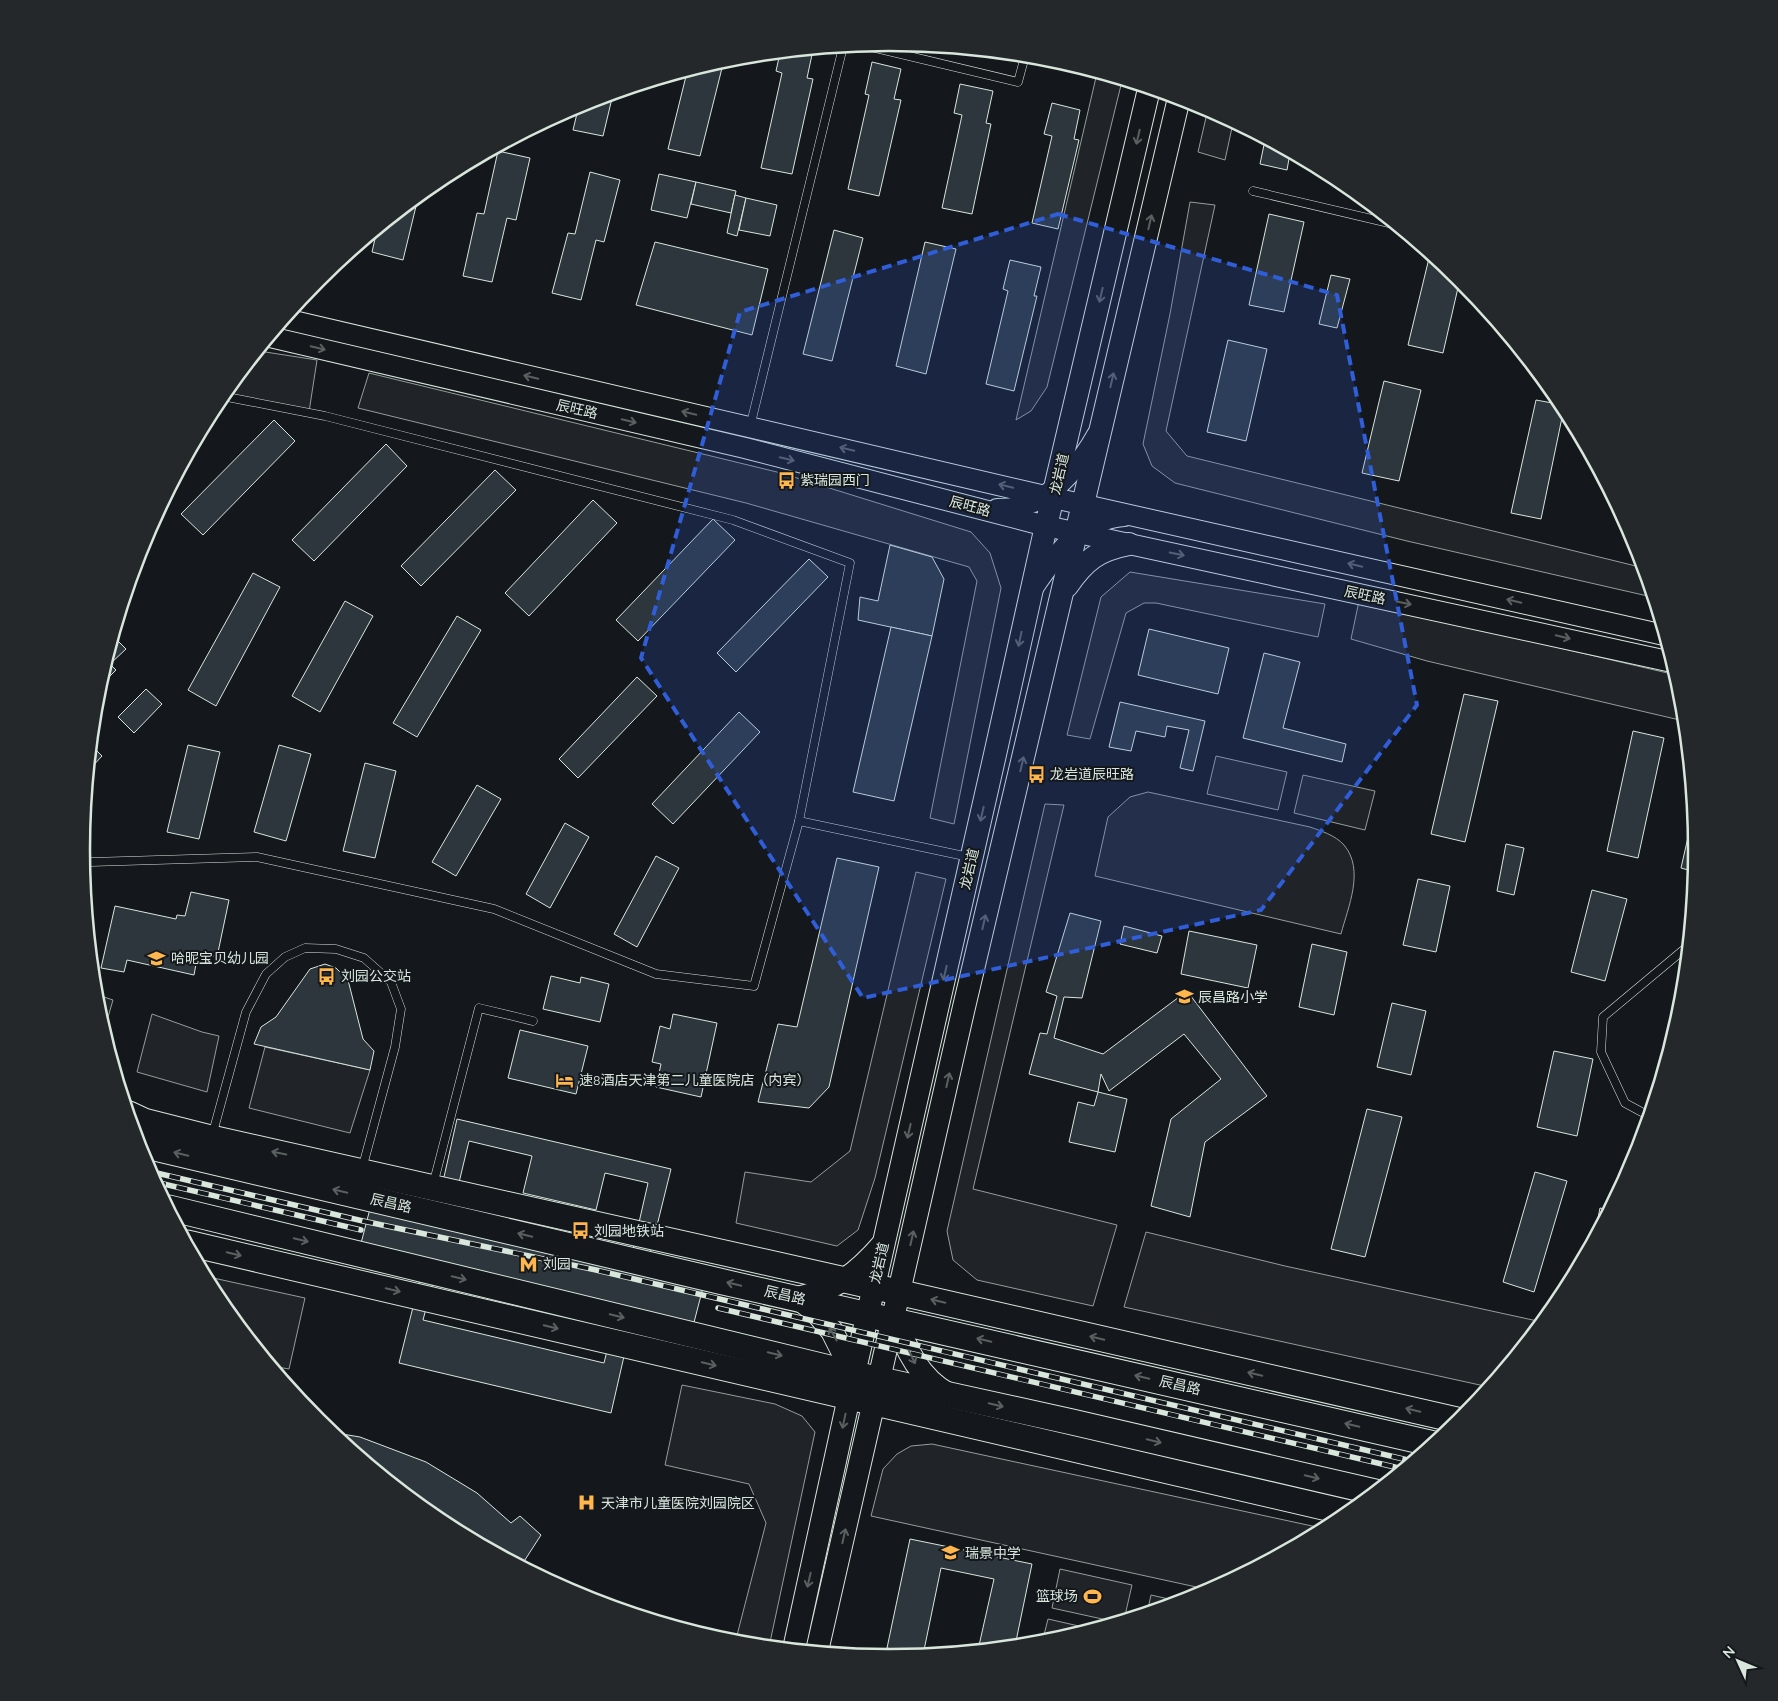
<svg xmlns="http://www.w3.org/2000/svg" width="1778" height="1701" viewBox="0 0 1778 1701" font-family="Quicksand,'Noto Sans SC',sans-serif">
<rect width="100%" height="100%" fill="#14181c"/>
<!-- green -->
<g fill="#202428" stroke="#939e99">
<polygon points="1097,73 1122,81 1047,387 1031,411 1016,420"/>
<polygon points="1208,109 1233,123 1225,160 1198,152"/>
<polygon points="1190,202 1215,205 1166,431 1187,456 1644,568 1652,597 1407,541 1175,483 1152,466 1143,444 1170,314"/>
<polygon points="259,351 317,360 309,412 222,396"/>
<polygon points="369,373 781,473 971,532 990,553 1001,588 954,824 930,818 977,581 969,567 746,503 358,408"/>
<polygon points="1130,572 1325,604 1318,637 1156,603 1144,603 1126,613 1090,739 1067,735 1101,597"/>
<polygon points="1359,601 1676,675 1682,693 1684,721 1427,661 1351,639"/>
<polygon points="1216,756 1287,772 1278,810 1207,794"/>
<polygon points="1303,775 1375,791 1365,830 1294,813"/>
<path d="M1148,792l162,35c11,4 25,8 34,18 21,25 4,62 -3,89l-246,-58 13,-59 22,-20z"/>
<polygon points="1045,804 1064,805 973,1189 1117,1225 1093,1306 977,1280 953,1260 947,1231"/>
<polygon points="916,872 946,879 875,1178 858,1230 837,1246 736,1223 745,1172 811,1182 850,1151"/>
<polygon points="95,994 113,1000 104,1031 96,1008"/>
<polygon points="152,1014 202,1032 219,1036 207,1092 137,1072"/>
<polygon points="265,1047 370,1070 350,1133 249,1108"/>
<polygon points="1146,1232 1285,1266 1542,1322 1489,1387 1124,1307"/>
<polygon points="204,1276 305,1298 289,1369 272,1366 217,1299"/>
<polygon points="682,1385 775,1404 802,1416 815,1432 769,1647 735,1643 766,1523 749,1484 665,1465"/>
<polygon points="932,1444 1326,1529 1210,1590 871,1516 883,1469 897,1454 911,1446"/>
<polygon points="1060,1569 1132,1585 1124,1620 1116,1622 1052,1608"/>
<polygon points="1151,1595 1182,1602 1147,1613"/>
<polygon points="1048,1619 1092,1629 1042,1643"/>
</g>
<!-- building -->
<g fill="#2c363c" stroke="#d8e6dc" fill-rule="evenodd">
<polygon points="813,50 807,78 813,79 792,174 761,168 782,73 776,71 780,53"/>
<polygon points="724,60 700,156 668,149 687,72"/>
<polygon points="872,62 901,69 894,99 901,100 879,196 848,189 869,95 865,94"/>
<polygon points="1070,65 1095,73 1094,75 1069,70"/>
<polygon points="960,84 993,91 986,123 991,124 972,214 942,208 962,115 954,113"/>
<polygon points="613,94 603,136 573,130 579,105"/>
<polygon points="1052,103 1080,110 1074,139 1079,140 1058,229 1032,223 1052,136 1044,134"/>
<polygon points="1265,140 1290,153 1287,170 1260,164"/>
<polygon points="498,151 530,158 516,220 507,218 492,282 463,276 477,213 484,214"/>
<polygon points="590,172 620,180 604,242 596,240 581,300 552,293 568,233 575,234"/>
<polygon points="659,174 696,182 687,218 651,210"/>
<polygon points="696,182 736,191 731,213 691,204"/>
<polygon points="427,189 425,200 418,198 403,260 372,252 377,230"/>
<polygon points="735,195 746,198 737,236 727,233"/>
<polygon points="746,198 777,205 770,236 739,230"/>
<polygon points="1269,214 1304,222 1284,312 1249,305"/>
<polygon points="834,230 863,238 832,361 803,354"/>
<polygon points="655,242 768,269 752,335 636,305"/>
<polygon points="925,242 956,249 926,374 896,366"/>
<polygon points="1430,254 1460,279 1443,353 1408,345"/>
<polygon points="1010,260 1041,267 1034,296 1037,296 1014,391 986,384 1008,291 1003,289"/>
<polygon points="1331,275 1350,279 1337,328 1319,324"/>
<polygon points="1228,340 1267,349 1246,441 1207,432"/>
<polygon points="1384,381 1421,390 1399,481 1362,473"/>
<polygon points="1536,400 1563,405 1564,408 1541,519 1511,513"/>
<polygon points="274,420 295,441 203,535 181,514"/>
<polygon points="386,444 407,466 314,561 292,540"/>
<polygon points="495,470 516,490 421,586 401,566"/>
<polygon points="593,500 617,523 529,616 505,593"/>
<polygon points="713,519 735,540 638,641 616,620"/>
<polygon points="890,545 932,557 944,579 932,636 858,620 860,597 878,601"/>
<polygon points="809,559 828,577 736,672 717,653"/>
<polygon points="253,573 280,587 216,706 188,690"/>
<polygon points="345,601 373,616 320,712 292,696"/>
<polygon points="457,616 481,630 417,737 393,723"/>
<polygon points="891,627 932,636 894,801 853,792"/>
<polygon points="1149,629 1229,648 1218,694 1138,675"/>
<polygon points="114,637 126,649 110,664 116,670 98,688"/>
<polygon points="1264,653 1300,662 1283,728 1346,744 1342,762 1243,738"/>
<polygon points="637,677 657,696 578,778 559,759"/>
<polygon points="146,689 162,704 134,733 118,717"/>
<polygon points="1464,694 1498,701 1465,842 1431,834"/>
<polygon points="1120,702 1205,721 1193,771 1180,768 1189,730 1167,726 1165,737 1136,731 1131,751 1109,747"/>
<polygon points="739,712 760,732 673,824 652,804"/>
<polygon points="1633,731 1664,738 1638,858 1607,851"/>
<polygon points="91,745 102,756 89,770"/>
<polygon points="188,745 220,752 199,839 167,832"/>
<polygon points="279,745 311,754 286,841 254,832"/>
<polygon points="365,763 396,771 375,858 343,851"/>
<polygon points="477,785 501,799 456,876 432,862"/>
<polygon points="1693,815 1697,851 1695,872 1681,868"/>
<polygon points="565,823 589,837 550,908 526,894"/>
<polygon points="1506,844 1524,848 1514,895 1497,891"/>
<polygon points="656,856 679,868 637,947 614,934"/>
<polygon points="837,858 879,867 829,1087 809,1108 758,1102 778,1024 797,1027"/>
<polygon points="1418,879 1450,886 1436,952 1403,945"/>
<polygon points="1592,890 1627,899 1605,981 1571,972"/>
<polygon points="191,892 229,900 217,957 198,953 194,975 127,960 124,972 101,968 115,906 176,919 177,915 185,916"/>
<polygon points="1070,913 1101,921 1082,998 1064,997 1054,1038 1103,1054 1187,991 1267,1096 1205,1142 1190,1217 1151,1206 1171,1119 1221,1079 1184,1034 1109,1091 1101,1074 1098,1092 1029,1074 1040,1033 1047,1034 1057,996 1046,992"/>
<polygon points="1124,926 1162,936 1157,953 1120,944"/>
<polygon points="1189,931 1257,945 1248,988 1181,974"/>
<polygon points="1312,944 1347,952 1334,1015 1299,1007"/>
<polygon points="325,964 336,968 348,980 363,1039 374,1051 370,1070 254,1044 261,1027 276,1017 310,969"/>
<polygon points="551,976 580,983 581,977 609,984 600,1022 543,1009"/>
<polygon points="1392,1003 1426,1011 1411,1075 1377,1067"/>
<polygon points="673,1014 717,1023 701,1097 656,1087 661,1064 652,1062 660,1026 670,1029"/>
<polygon points="520,1030 588,1046 576,1094 508,1078"/>
<polygon points="1554,1051 1593,1059 1577,1136 1537,1127"/>
<polygon points="1098,1092 1127,1099 1115,1152 1069,1142 1078,1102 1094,1106"/>
<polygon points="1367,1109 1402,1117 1365,1257 1331,1249"/>
<path d="M457,1119l214,50 -24,97 58,14 -13,50 -59,-13 -22,96 -212,-50 24,-96 -64,-16 13,-50 63,16zM469,1141l63,15 -9,37 73,17 9,-37 43,10 -18,79 -180,-42zM436,1271l180,43 -12,49 -181,-43z"/>
<polygon points="1535,1172 1567,1181 1534,1292 1503,1282"/>
<polygon points="1600,1208 1608,1210 1598,1229 1596,1228"/>
<polygon points="330,1432 360,1437 426,1462 477,1493 511,1523 520,1516 541,1535 521,1566 440,1522"/>
<polygon points="910,1539 1032,1564 1015,1646 978,1650 994,1579 941,1568 923,1655 887,1648"/>
</g>
<g fill="none" stroke-linecap="round" stroke-linejoin="round">
<defs>
<g id="service">
<polyline points="863,45 1018,82 1025,56"/>
<polyline points="1253,191 1393,224"/>
<polyline points="750,427 843,47"/>
<polyline points="799,821 969,857"/>
<polyline points="82,859 91,862 257,857 494,909 656,974 754,986 799,821 850,563 733,520 325,416 222,396"/>
<polyline points="1649,1116 1625,1103 1601,1052 1603,1017 1688,946"/>
<polyline points="212,1136 246,1012 266,974 285,957 305,948 336,949 364,958 391,982 401,1009 395,1047 362,1169"/>
<polyline points="433,1185 479,1008 533,1021"/>
</g>
<g id="tertiary">
<polyline points="285,319 1045,496 1664,635"/>
<polyline points="270,337 745,448 1046,526 1672,662"/>
<path d="M997,509c10,0 21,-1 31,-5 27,-8 56,-45 69,-69"/>
<path d="M1033,588c22,-33 48,-69 91,-72"/>
</g>
<g id="secondary">
<path d="M1067,586c18,-26 31,-36 62,-42"/>
<polyline points="798,1298 817,1313 832,1331 856,1379"/>
<path d="M798,1298c40,-10 58,-23 85,-54"/>
<path d="M895,1313c8,33 23,64 53,81"/>
<polyline points="794,1649 854,1374 994,759 1046,526 1149,89"/>
<polyline points="817,1651 964,1007 1179,98"/>
</g>
<g id="primary">
<polyline points="129,1114 144,1121 211,1138 845,1280 1461,1421"/>
<polyline points="138,1144 719,1281 1434,1444"/>
<polyline points="169,1208 854,1374 1072,1422 1375,1492"/>
<polyline points="187,1243 1349,1513"/>
</g>
</defs>
<!-- service casing -->
<use href="#service" stroke="#d8e6dc" stroke-width="9"/>
<!-- tertiary casing -->
<use href="#tertiary" stroke="#d8e6dc" stroke-width="22"/>
<!-- secondary casing -->
<use href="#secondary" stroke="#d8e6dc" stroke-width="24"/>
<!-- primary casing -->
<use href="#primary" stroke="#d8e6dc" stroke-width="27"/>
<!-- service -->
<use href="#service" stroke="#14181c" stroke-width="8"/>
<!-- tertiary -->
<use href="#tertiary" stroke="#14181c" stroke-width="20"/>
<!-- secondary -->
<use href="#secondary" stroke="#14181c" stroke-width="22"/>
<!-- primary -->
<use href="#primary" stroke="#14181c" stroke-width="25"/>
<defs>
<g id="rail">
<polyline points="148,1171 363,1221 596,1270 1412,1461"/>
<polyline points="155,1182 361,1230"/>
<polyline points="718,1308 1403,1469"/>
</g>
</defs>
<!-- rail casing -->
<use href="#rail" stroke="#d8e6dc" stroke-width="5.5"/>
<!-- rail -->
<use href="#rail" stroke="#14181c" stroke-width="4" stroke-dasharray="11" stroke-linecap="butt"/>
</g>
<!-- one-way arrows -->
<defs><path id="oneway-shaft" d="M-6 0H5M1.5-3L5.5 0L1.5 3" fill="none" stroke-width="1.6" stroke-linecap="round" stroke-linejoin="round" transform="scale(1.25)"/></defs>
<g stroke="#59605f">
<use href="#oneway-shaft" transform="translate(1138 137) rotate(103)"/>
<use href="#oneway-shaft" transform="translate(1150 222) rotate(-77)"/>
<use href="#oneway-shaft" transform="translate(1101 295) rotate(103)"/>
<use href="#oneway-shaft" transform="translate(318 348) rotate(13)"/>
<use href="#oneway-shaft" transform="translate(531 377) rotate(-167)"/>
<use href="#oneway-shaft" transform="translate(1112 380) rotate(-77)"/>
<use href="#oneway-shaft" transform="translate(689 413) rotate(-167)"/>
<use href="#oneway-shaft" transform="translate(629 421) rotate(13)"/>
<use href="#oneway-shaft" transform="translate(847 449) rotate(-167)"/>
<use href="#oneway-shaft" transform="translate(787 459) rotate(14)"/>
<use href="#oneway-shaft" transform="translate(1006 486) rotate(-167)"/>
<use href="#oneway-shaft" transform="translate(1177 554) rotate(12)"/>
<use href="#oneway-shaft" transform="translate(1355 565) rotate(-167)"/>
<use href="#oneway-shaft" transform="translate(1514 601) rotate(-167)"/>
<use href="#oneway-shaft" transform="translate(1404 603) rotate(12)"/>
<use href="#oneway-shaft" transform="translate(1563 637) rotate(13)"/>
<use href="#oneway-shaft" transform="translate(1020 639) rotate(102)"/>
<use href="#oneway-shaft" transform="translate(1022 764) rotate(-77)"/>
<use href="#oneway-shaft" transform="translate(982 814) rotate(103)"/>
<use href="#oneway-shaft" transform="translate(984 922) rotate(-77)"/>
<use href="#oneway-shaft" transform="translate(945 973) rotate(103)"/>
<use href="#oneway-shaft" transform="translate(948 1080) rotate(-77)"/>
<use href="#oneway-shaft" transform="translate(909 1131) rotate(103)"/>
<use href="#oneway-shaft" transform="translate(279 1153) rotate(-168)"/>
<use href="#oneway-shaft" transform="translate(181 1154) rotate(-167)"/>
<use href="#oneway-shaft" transform="translate(340 1191) rotate(-167)"/>
<use href="#oneway-shaft" transform="translate(525 1235) rotate(-167)"/>
<use href="#oneway-shaft" transform="translate(912 1238) rotate(-77)"/>
<use href="#oneway-shaft" transform="translate(301 1240) rotate(14)"/>
<use href="#oneway-shaft" transform="translate(234 1254) rotate(13)"/>
<use href="#oneway-shaft" transform="translate(459 1278) rotate(14)"/>
<use href="#oneway-shaft" transform="translate(734 1284) rotate(-167)"/>
<use href="#oneway-shaft" transform="translate(393 1290) rotate(13)"/>
<use href="#oneway-shaft" transform="translate(938 1301) rotate(-167)"/>
<use href="#oneway-shaft" transform="translate(617 1316) rotate(14)"/>
<use href="#oneway-shaft" transform="translate(551 1327) rotate(13)"/>
<use href="#oneway-shaft" transform="translate(833 1334) rotate(-120)"/>
<use href="#oneway-shaft" transform="translate(1097 1338) rotate(-167)"/>
<use href="#oneway-shaft" transform="translate(984 1340) rotate(-167)"/>
<use href="#oneway-shaft" transform="translate(775 1354) rotate(14)"/>
<use href="#oneway-shaft" transform="translate(912 1357) rotate(64)"/>
<use href="#oneway-shaft" transform="translate(709 1364) rotate(14)"/>
<use href="#oneway-shaft" transform="translate(1255 1374) rotate(-167)"/>
<use href="#oneway-shaft" transform="translate(1142 1377) rotate(-167)"/>
<use href="#oneway-shaft" transform="translate(996 1405) rotate(13)"/>
<use href="#oneway-shaft" transform="translate(1413 1410) rotate(-167)"/>
<use href="#oneway-shaft" transform="translate(844 1421) rotate(102)"/>
<use href="#oneway-shaft" transform="translate(1352 1425) rotate(-167)"/>
<use href="#oneway-shaft" transform="translate(1154 1441) rotate(13)"/>
<use href="#oneway-shaft" transform="translate(1312 1477) rotate(13)"/>
<use href="#oneway-shaft" transform="translate(844 1536) rotate(-77)"/>
<use href="#oneway-shaft" transform="translate(809 1580) rotate(103)"/>
</g>
<!-- marked area -->
<path fill="#305dd8" fill-opacity="0.2" stroke="#305dd8" stroke-width="4" stroke-dasharray="10 6" stroke-linejoin="round" d="M1058,214l279,81 80,410 -156,205 -398,88 -222,-340 99,-346z"/>
<!-- icons -->
<defs>
<symbol id="bus-bare" viewBox="-9 -9 18 18"><path d="M-5-6H5V4H4V6H2V4H-2V6H-4V4H-5ZM-3.5-4V0h7V-4ZM-3.5 1.2v1.5H-2V1.2ZM2 1.2v1.5H3.5V1.2Z" fill="#ffb74d" stroke="#14181c" stroke-width="2.5" paint-order="stroke"/></symbol>
<symbol id="school-bare" viewBox="-9 -9 18 18"><path d="M0-5L7-2L0 1L-7-2ZM-4 1L0 2.5L4 1V4Q0 6-4 4Z" fill="#ffb74d" stroke="#14181c" stroke-width="2.5" paint-order="stroke"/></symbol>
<symbol id="hotel-bare" viewBox="-9 -9 18 18"><path d="M-6-4.5h1.5V1H6V5H4.5V3h-9V5H-6ZM-4 0a1.8 1.8 0 1 1 3.6 0ZM.5 0V-2.5h3Q6-2.5 6 0Z" fill="#ffb74d" stroke="#14181c" stroke-width="2.5" paint-order="stroke"/></symbol>
<symbol id="metro-bare" viewBox="-9 -9 18 18"><path d="M-5.5 5V-5H-3L0 0L3-5H5.5V5H3V-.5L0 4L-3-.5V5Z" fill="#ffb74d" stroke="#14181c" stroke-width="2.5" paint-order="stroke"/></symbol>
<symbol id="hospital-bare" viewBox="-9 -9 18 18"><path d="M-5-5h3v3.5h4V-5h3V5h-3V1.5h-4V5h-3Z" fill="#ffb74d" stroke="#14181c" stroke-width="2.5" paint-order="stroke"/></symbol>
<symbol id="stadium-bare" viewBox="-9 -9 18 18"><path d="M0-5a6.5 5 0 1 0 0 10a6.5 5 0 1 0 0-10ZM-3.5-1.8h7v3.6h-7Z" fill="#ffb74d" stroke="#14181c" stroke-width="2.5" paint-order="stroke"/></symbol>
</defs>
<g fill-rule="evenodd">
<use href="#bus-bare" x="774" y="468" width="25" height="25"/>
<use href="#bus-bare" x="1024" y="762" width="25" height="25"/>
<use href="#school-bare" x="144" y="946" width="25" height="25"/>
<use href="#bus-bare" x="314" y="964" width="25" height="25"/>
<use href="#school-bare" x="1172" y="984" width="25" height="25"/>
<use href="#hotel-bare" x="552" y="1068" width="25" height="25"/>
<use href="#bus-bare" x="568" y="1218" width="25" height="25"/>
<use href="#metro-bare" x="516" y="1252" width="25" height="25"/>
<use href="#hospital-bare" x="574" y="1490" width="25" height="25"/>
<use href="#school-bare" x="938" y="1540" width="25" height="25"/>
<use href="#stadium-bare" x="1080" y="1584" width="25" height="25"/>
</g>
<g text-anchor="middle" dominant-baseline="central" stroke-width="4" stroke-linejoin="round" paint-order="stroke">
<!-- street labels -->
<g font-size="14" fill="#d8e6dc" stroke="#14181c">
<text transform="translate(577 409) rotate(13)">辰旺路</text>
<text transform="translate(1059 474) rotate(-77)">龙岩道</text>
<text transform="translate(970 506) rotate(15)">辰旺路</text>
<text transform="translate(1365 595) rotate(12)">辰旺路</text>
<text transform="translate(969 869) rotate(-77)">龙岩道</text>
<text transform="translate(391 1203) rotate(13)">辰昌路</text>
<text transform="translate(879 1263) rotate(-77)">龙岩道</text>
<text transform="translate(785 1295) rotate(13)">辰昌路</text>
<text transform="translate(1180 1385) rotate(13)">辰昌路</text>
</g>
<!-- poi labels -->
<g font-size="14" fill="#d8e6dc" stroke="#14181c" text-anchor="start">
<text x="800" y="480">紫瑞园西门</text>
<text x="1050" y="774">龙岩道辰旺路</text>
<text x="171" y="958">哈昵宝贝幼儿园</text>
<text x="341" y="976">刘园公交站</text>
<text x="1198" y="997">辰昌路小学</text>
<text x="579" y="1080">速8酒店天津第二儿童医院店（内宾）</text>
<text x="594" y="1231">刘园地铁站</text>
<text x="543" y="1264">刘园</text>
<text x="601" y="1503">天津市儿童医院刘园院区</text>
<text x="965" y="1553">瑞景中学</text>
<text x="1078" y="1596" text-anchor="end">篮球场</text>
</g>
</g>
<!-- crop -->
<path d="M0 0H1778V1701H0ZM90 850a799 799 0 1 1 1598 0a799 799 0 1 1-1598 0Z" fill="#24282b" fill-rule="evenodd"/>
<path fill="none" stroke="#d8e6dc" stroke-width="2.5" d="M90 850a799 799 0 1 1 1598 0a799 799 0 1 1-1598 0Z"/>
<!-- north arrow -->
<g transform="translate(1738 1661) rotate(314)" stroke="#14181c" stroke-width="4" paint-order="stroke">
<path d="M0-4L9 19L0 12L-9 19Z" fill="#d8e6dc"/>
<text y="-8" font-size="14" font-weight="bold" text-anchor="middle" fill="#d8e6dc">N</text>
</g>
</svg>
